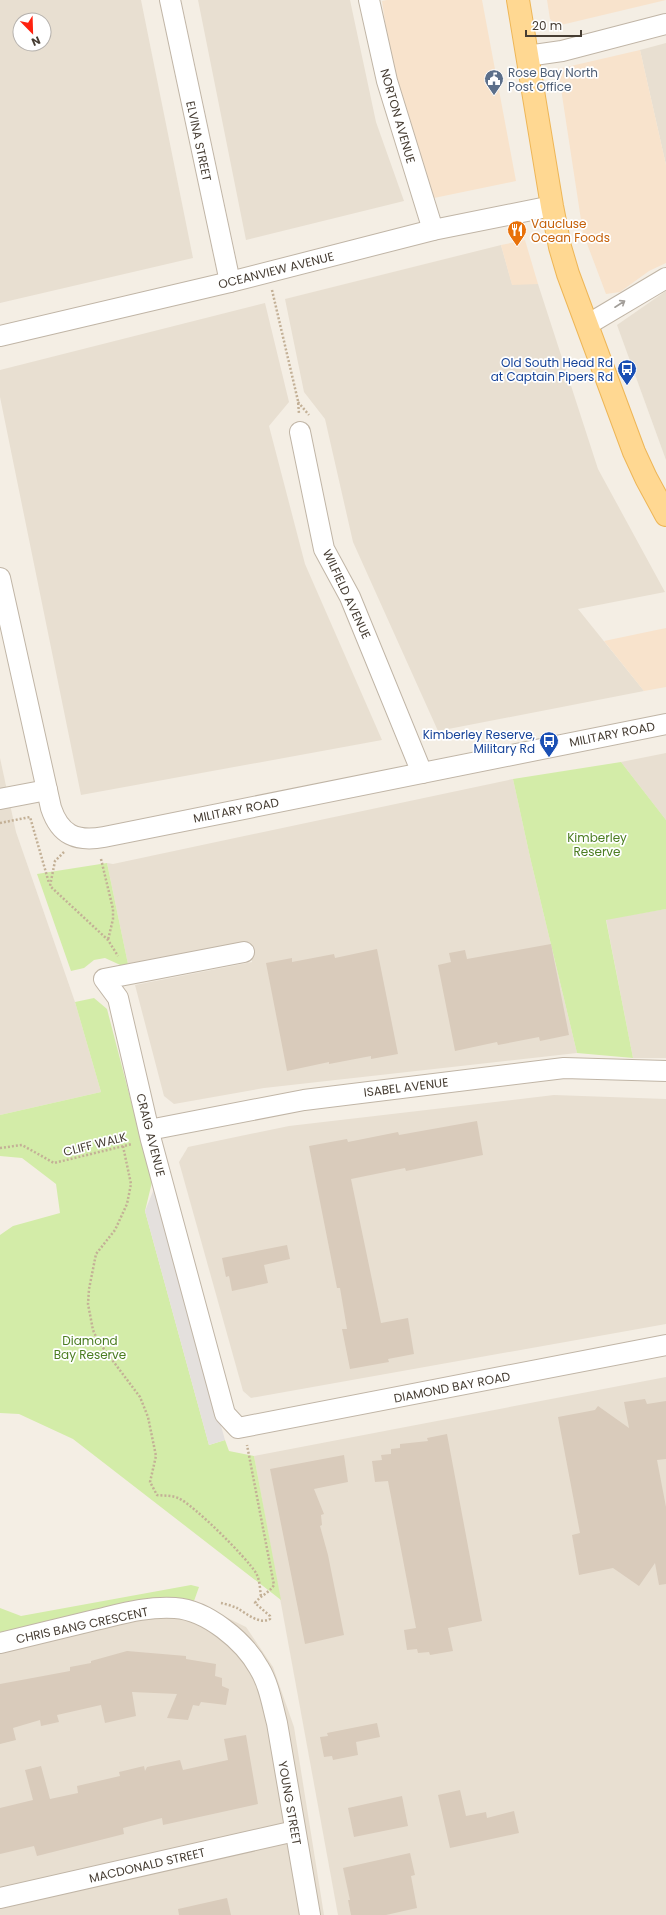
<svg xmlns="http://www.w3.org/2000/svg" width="666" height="1915" viewBox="0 0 666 1915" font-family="Poppins,sans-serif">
<rect width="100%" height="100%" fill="#f4eee4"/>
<!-- residential -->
<g fill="#e8dfd1" fill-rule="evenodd">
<path d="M0,0h141l52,258 -193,45zM20,20h24v24h-24z"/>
<polygon points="198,0 350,0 376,122 404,201 246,240"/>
<polygon points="666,43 666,165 640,50"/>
<polygon points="501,245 512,284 538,284 598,469 665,592 578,609 644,691 438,731 353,542 325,419 304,392 285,299"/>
<polygon points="666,291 666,460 617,325"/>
<polygon points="265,303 289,402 269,426 305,564 382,740 81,795 0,397 0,370"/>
<polygon points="666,753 666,820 621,762"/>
<polygon points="0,758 16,832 75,1002 101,1092 0,1115"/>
<polygon points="513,779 530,857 577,1053 264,1088 174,1104 164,1096 135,985 252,962 250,944 129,969 107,863 113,864"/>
<polygon points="666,909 666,1058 633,1058 606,919"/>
<polygon points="554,1095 666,1099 666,1324 251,1398 243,1391 179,1162 188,1147 289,1126"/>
<polygon points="666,1377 666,1915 338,1915 254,1456"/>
<polygon points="170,1601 195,1602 246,1627 273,1667 294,1727 324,1915 0,1915 0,1642"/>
</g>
<!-- commercial -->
<g fill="#f8e3cc">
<polygon points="387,0 482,0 516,181 434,198 391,64 382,1"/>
<polygon points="547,0 666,0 561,25 556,25 550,19"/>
<polygon points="640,50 666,165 666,263 649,271 620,292 606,294 583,233 558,69"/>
<polygon points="525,240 538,284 512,285 501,245"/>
<polygon points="666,628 666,687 644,691 604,641"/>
</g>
<!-- green -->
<g fill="#d3eca8">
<polygon points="621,762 666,820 666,909 606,920 633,1058 577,1053 530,857 513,779"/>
<polygon points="107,863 129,969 105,958 94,960 84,968 71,971 37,874"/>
<polygon points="94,998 107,1009 152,1182 145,1211 209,1445 225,1440 229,1451 254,1456 281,1600 73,1439 19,1414 0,1413 0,1235 13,1226 60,1213 56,1184 22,1158 0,1156 0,1115 101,1092 75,1002"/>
<polygon points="191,1585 199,1587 194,1601 170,1601 0,1642 0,1608 21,1616"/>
</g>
<!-- parking -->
<polygon fill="#e4e0dd" points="154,1189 225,1440 209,1445 145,1211"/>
<!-- building -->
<g fill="#d9cbbb">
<polygon points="551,944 569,1035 540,1041 539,1037 498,1045 497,1042 455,1051 438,965 451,962 449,953 465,950 467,959"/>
<polygon points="377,949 398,1054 371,1059 371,1056 329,1064 329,1062 287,1071 266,963 292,958 292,962 334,954 335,958"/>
<polygon points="477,1121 483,1155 406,1171 405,1168 351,1179 381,1323 408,1318 414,1354 388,1359 389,1362 350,1369 342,1329 347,1329 340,1288 337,1288 309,1146 347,1139 348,1142 398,1132 399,1135"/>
<polygon points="287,1245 290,1259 264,1265 268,1283 232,1291 229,1276 226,1277 222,1258"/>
<polygon points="645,1399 647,1404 666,1401 666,1459 657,1460 666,1507 666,1584 659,1585 655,1563 639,1586 613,1568 579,1575 572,1535 580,1533 558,1417 595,1410 598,1406 629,1428 624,1402"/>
<polygon points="447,1434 482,1621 448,1628 453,1651 430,1655 429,1652 418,1653 417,1649 407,1650 404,1630 416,1628 388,1481 375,1482 372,1461 382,1460 381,1455 391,1454 391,1449 400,1448 400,1444 428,1441 427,1438"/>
<polygon points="344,1455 348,1482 314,1489 324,1514 321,1515 322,1525 320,1526 328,1555 344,1635 305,1644 270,1469"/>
<polygon points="127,1651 186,1656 186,1659 216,1664 215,1676 222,1678 222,1686 229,1689 226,1705 201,1702 199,1706 193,1705 188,1720 167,1718 177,1694 132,1692 136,1716 105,1723 101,1705 57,1715 59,1722 41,1726 40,1720 13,1728 16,1740 0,1744 0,1684 70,1671 70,1667 91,1663 91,1661"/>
<polygon points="377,1723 380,1737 356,1742 358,1755 333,1760 332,1756 324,1757 320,1737 328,1736 327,1733"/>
<polygon points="246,1735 258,1804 163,1825 162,1818 123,1828 124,1834 37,1856 34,1846 0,1854 0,1808 33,1800 25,1770 41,1766 50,1799 78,1793 77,1786 120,1776 119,1772 144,1766 145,1771 147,1767 180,1760 183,1770 228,1760 224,1739"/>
<polygon points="460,1790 466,1816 486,1812 487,1818 514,1811 519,1833 450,1848 438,1795"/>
<polygon points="402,1796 408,1826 354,1837 348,1808"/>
<polygon points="410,1853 415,1875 411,1876 417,1908 386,1915 351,1915 348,1900 350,1900 343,1868"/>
<polygon points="227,1898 231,1915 179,1915 178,1909"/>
</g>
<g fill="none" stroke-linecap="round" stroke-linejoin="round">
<defs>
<g id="minor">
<polyline points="170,0 230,282"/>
<polyline points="369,0 387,81 433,230"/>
<polyline points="527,56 562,51 666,24"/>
<polyline points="587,325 666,278"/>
<polyline points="0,336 230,282 433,230 552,206"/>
<polyline points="300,432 324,549 350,597 422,773"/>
<path d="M0,578l51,230c9,27 25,34 53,29l562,-113"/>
<polyline points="0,799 47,790"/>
<polyline points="244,952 104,979 118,998 151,1140 225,1414 238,1428 666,1345"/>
<polyline points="149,1130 304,1100 564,1068 666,1071"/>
<path d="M0,1643c32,-8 63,-15 95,-23 26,-6 53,-14 80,-12 32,2 69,33 84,60 10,16 13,36 18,55l33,192"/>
<polyline points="0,1898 295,1831"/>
</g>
<polyline id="major" points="518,0 552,206 560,247 568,274 634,452 646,478 666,515"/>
</defs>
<!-- minor casing -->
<use href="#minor" stroke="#c0b5a6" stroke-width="22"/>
<!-- major casing -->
<use href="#major" stroke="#eeb657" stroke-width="24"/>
<!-- path -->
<g stroke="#c3b096" stroke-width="2.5" stroke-dasharray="2 2" stroke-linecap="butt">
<polyline points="272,290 298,401 299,414"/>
<polyline points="298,402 309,415"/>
<polyline points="0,823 30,817 49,883"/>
<polyline points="64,852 55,861 50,886 108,940 118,956"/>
<polyline points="101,859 113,909 113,919 108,940"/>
<path d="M123,1146l8,38 -4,20 -12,26 -19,24 -7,35 -1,15 5,26 5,11 42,56 8,20 8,39 -6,26 7,13c7,1 14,0 21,3 15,6 69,60 78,75 4,7 4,17 5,24"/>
<polyline points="0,1148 22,1145 54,1163 132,1144"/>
<path d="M221,1603c5,1 11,3 16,5 9,5 22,17 33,11v-3l-15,-13c6,-8 13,-9 19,-18l-27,-140"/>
</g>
<!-- minor -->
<use href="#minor" stroke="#fff" stroke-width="20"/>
<!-- major -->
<use href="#major" stroke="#ffd892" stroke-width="22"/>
</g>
<!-- one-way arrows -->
<defs><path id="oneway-shaft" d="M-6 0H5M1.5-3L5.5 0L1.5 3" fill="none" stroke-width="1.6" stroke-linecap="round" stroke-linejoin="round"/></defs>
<use stroke="#a29e99" href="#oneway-shaft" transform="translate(620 304) rotate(-33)"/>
<!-- icons -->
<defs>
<symbol id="civic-pin" viewBox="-11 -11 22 30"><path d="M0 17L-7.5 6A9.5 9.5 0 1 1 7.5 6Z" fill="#5c6f8a" stroke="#fff"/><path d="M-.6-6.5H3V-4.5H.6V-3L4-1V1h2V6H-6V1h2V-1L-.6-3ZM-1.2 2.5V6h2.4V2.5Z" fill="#fff"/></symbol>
<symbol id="restaurant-pin" viewBox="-11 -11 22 30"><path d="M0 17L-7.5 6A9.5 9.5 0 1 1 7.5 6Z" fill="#e8710a" stroke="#fff"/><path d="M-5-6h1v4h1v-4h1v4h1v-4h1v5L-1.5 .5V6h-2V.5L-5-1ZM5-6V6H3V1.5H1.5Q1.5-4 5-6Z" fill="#fff"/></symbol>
<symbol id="bus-pin" viewBox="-11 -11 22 30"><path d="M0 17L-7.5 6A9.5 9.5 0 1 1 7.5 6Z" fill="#1a4fb4" stroke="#fff"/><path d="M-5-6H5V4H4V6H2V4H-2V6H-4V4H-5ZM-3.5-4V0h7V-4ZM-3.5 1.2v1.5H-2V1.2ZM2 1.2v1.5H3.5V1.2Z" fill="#fff"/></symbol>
</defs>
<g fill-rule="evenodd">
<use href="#civic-pin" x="483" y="68" width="22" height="30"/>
<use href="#restaurant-pin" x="506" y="219" width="22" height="30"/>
<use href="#bus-pin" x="616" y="358" width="22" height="30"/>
<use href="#bus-pin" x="538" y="730" width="22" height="30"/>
</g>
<g text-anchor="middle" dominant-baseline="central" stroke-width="3.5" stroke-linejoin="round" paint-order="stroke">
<!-- service labels -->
<g font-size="12" fill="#4e5e75" stroke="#fff" text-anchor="start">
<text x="508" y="72">Rose Bay North<tspan x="508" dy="14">Post Office</tspan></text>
</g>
<!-- street labels -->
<g font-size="12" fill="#463d33" stroke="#fff">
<text transform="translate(398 116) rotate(74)">NORTON AVENUE</text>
<text transform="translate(199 141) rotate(78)">ELVINA STREET</text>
<text transform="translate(276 270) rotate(-14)">OCEANVIEW AVENUE</text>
<text transform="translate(347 594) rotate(65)">WILFIELD AVENUE</text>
<text transform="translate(612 734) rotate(-11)">MILITARY ROAD</text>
<text transform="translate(236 810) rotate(-11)">MILITARY ROAD</text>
<text transform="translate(406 1087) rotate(-7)">ISABEL AVENUE</text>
<text transform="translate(151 1135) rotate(76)">CRAIG AVENUE</text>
<text transform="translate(95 1144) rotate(-14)">CLIFF WALK</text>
<text transform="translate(452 1387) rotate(-11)">DIAMOND BAY ROAD</text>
<text transform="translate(82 1625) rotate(-12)">CHRIS BANG CRESCENT</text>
<text transform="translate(290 1803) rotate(80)">YOUNG STREET</text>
<text transform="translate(147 1865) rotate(-13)">MACDONALD STREET</text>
</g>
<!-- food labels -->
<g font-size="12" fill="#c56008" stroke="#fff" text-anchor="start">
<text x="531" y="223">Vaucluse<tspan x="531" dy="14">Ocean Foods</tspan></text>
</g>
<!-- transit labels -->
<g font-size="12" fill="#164399" stroke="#fff" text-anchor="end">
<text x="613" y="362">Old South Head Rd<tspan x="613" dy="14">at Captain Pipers Rd</tspan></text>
<text x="535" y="734">Kimberley Reserve,<tspan x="535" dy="14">Military Rd</tspan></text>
</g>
<!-- park labels -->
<g font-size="12" fill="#4b7d21" stroke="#fff">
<text x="597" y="837">Kimberley<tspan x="597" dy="14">Reserve</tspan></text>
<text x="90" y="1340">Diamond<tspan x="90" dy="14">Bay Reserve</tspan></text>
</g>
</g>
<!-- north arrow -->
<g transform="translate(32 32) rotate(157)"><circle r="19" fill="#ffffff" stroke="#b5b1ad"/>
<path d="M0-3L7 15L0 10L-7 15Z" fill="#ff2210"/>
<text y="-6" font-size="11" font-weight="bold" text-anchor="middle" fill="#463d33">N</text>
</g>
<!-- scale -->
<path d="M526 30v6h55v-6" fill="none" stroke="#463d33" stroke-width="2"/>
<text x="532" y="30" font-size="12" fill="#463d33" stroke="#ffffff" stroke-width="3" paint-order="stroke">20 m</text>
</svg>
